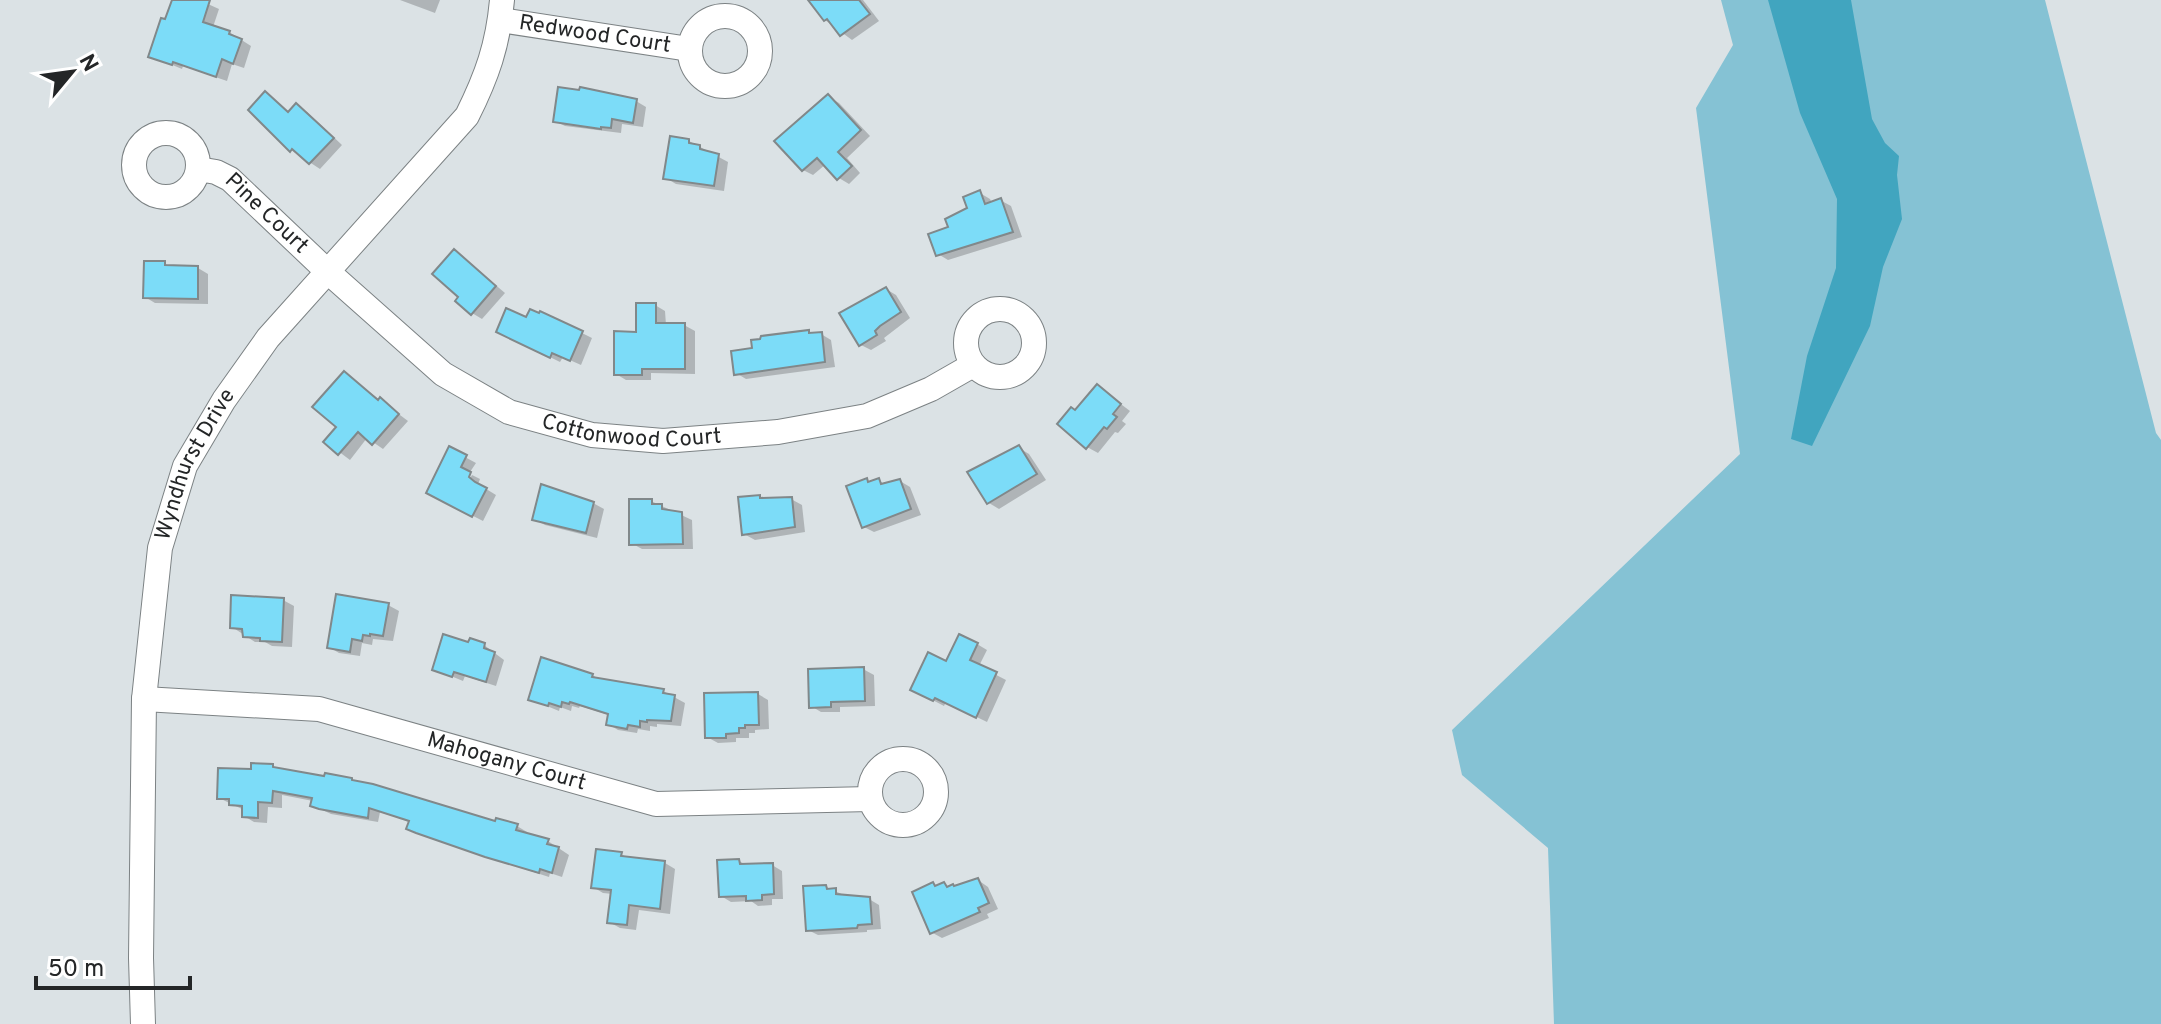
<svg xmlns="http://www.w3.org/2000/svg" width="2161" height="1024" viewBox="0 0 2161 1024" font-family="Overpass,sans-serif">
<rect width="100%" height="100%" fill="#dbe2e5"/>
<!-- green -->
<polygon fill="#85c2d4" points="1721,0 2045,0 2156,433 2161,440 2161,1024 1554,1024 1548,848 1462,775 1452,730 1740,454 1696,108 1733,45"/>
<!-- water -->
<polygon fill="#41a5bf" points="1768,0 1851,0 1872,119 1885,143 1899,156 1897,175 1902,219 1883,267 1870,326 1812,446 1791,439 1807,356 1836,268 1837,199 1800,113"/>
<!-- shadow -->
<g fill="#0003">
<polygon points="174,0 199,0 219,9 213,27 229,32 251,46 244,68 232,64 227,81 183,66 182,69 151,56"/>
<polygon points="400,0 440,0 435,13"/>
<polygon points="812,0 863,0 879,21 852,40 825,20"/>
<polygon points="266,94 290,113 297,106 307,112 342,145 320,169 291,150 251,110"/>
<polygon points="829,97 839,103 870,136 847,158 860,173 849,184 839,178 826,164 813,175 803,170"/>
<polygon points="636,101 646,107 643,127 622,124 621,133 565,126 555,121"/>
<polygon points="689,141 728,162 724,191 676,184 666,178"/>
<polygon points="980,193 990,199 992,203 1000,200 1011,206 1022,237 948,260 938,254 950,228 969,209"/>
<polygon points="455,251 505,293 482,319 472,313 461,297"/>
<polygon points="164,263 171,267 198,268 208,274 208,304 155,303 145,297"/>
<polygon points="886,289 896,295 910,318 884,338 886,341 871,350 861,345"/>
<polygon points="655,305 665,311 666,325 684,325 695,331 695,374 651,373 651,380 626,380 616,374"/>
<polygon points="808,332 821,334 831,340 835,367 746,379 736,373 754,350"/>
<polygon points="582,333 592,338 581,365 563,357 560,362 509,337"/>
<polygon points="344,373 408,421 383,449 367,438 350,460 326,442 339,427"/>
<polygon points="1097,386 1130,411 1122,421 1126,424 1118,433 1115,432 1098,453 1087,447 1076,412"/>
<polygon points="1019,448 1029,454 1046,480 999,509 989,503"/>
<polygon points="450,449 476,463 462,484 466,486 472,475 480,479 478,484 496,495 483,521 438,498"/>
<polygon points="866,481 871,483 879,481 885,485 900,481 910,487 921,515 874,532 864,527"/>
<polygon points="759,497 765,500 791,499 802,505 805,532 755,540 744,534"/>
<polygon points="651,501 692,520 693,549 642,549 631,543"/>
<polygon points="593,503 604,509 597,538 545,525 534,519"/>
<polygon points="283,600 294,606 292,647 272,646 265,642 255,642 232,627"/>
<polygon points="388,605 399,611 393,641 373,639 372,645 362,643 360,656 339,653 329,647"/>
<polygon points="977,644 987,650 979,666 1006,680 987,722 946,702 944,706 923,695 947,664"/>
<polygon points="470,645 484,645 504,660 496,686 465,676 463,681 434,669"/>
<polygon points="863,669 874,675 875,706 840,707 840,712 821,712 811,706"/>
<polygon points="592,675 601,680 663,691 685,703 681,726 657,724 657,727 650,726 650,731 638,729 637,733 618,730 608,724 609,715 580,706 579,708 572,706 571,711 560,707 559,711 530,699"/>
<polygon points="758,694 768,700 769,729 755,730 755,733 749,733 749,738 736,738 736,742 718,743 707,737"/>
<polygon points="273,766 279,770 326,778 352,780 496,824 497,821 517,826 527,832 526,835 548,841 569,855 562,877 550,873 549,877 429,838 419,834 411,822 380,812 378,822 331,814 312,805 313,801 282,795 282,808 268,807 267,823 254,822 244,816 244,810 219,798 253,771"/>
<polygon points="621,854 629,859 665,863 675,869 670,914 639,910 636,930 620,928 609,922 613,894 603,893 593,887"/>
<polygon points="739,861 748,866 772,865 782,871 783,899 772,899 772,905 758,906 751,901 731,902 721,896"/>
<polygon points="978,880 988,887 998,909 987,914 989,918 942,938 931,932 933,885 938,887 944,884 950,888"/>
<polygon points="826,887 846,896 869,899 879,905 881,929 867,930 867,932 818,935 808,930"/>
</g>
<!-- building -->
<g fill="#7cdcf8" stroke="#81888a" stroke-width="2">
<polygon points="172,0 210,0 203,22 230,31 229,34 242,39 233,64 222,59 216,77 173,62 172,65 148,57 161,18 165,19"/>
<polygon points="808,0 859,0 870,14 840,36 827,19 824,21"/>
<polygon points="558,87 579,90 580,87 637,99 633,123 612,119 611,128 601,127 601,129 553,122"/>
<polygon points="265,91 288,112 296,103 334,138 309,164 292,149 290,152 248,110"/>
<polygon points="828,94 861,130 838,152 852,166 837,180 817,158 802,171 774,141"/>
<polygon points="670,136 689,139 689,143 700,145 700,149 719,154 714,186 663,179"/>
<polygon points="980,190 985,204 1001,198 1013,232 936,256 928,234 948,227 945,219 967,208 963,197"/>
<polygon points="454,249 496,286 471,315 455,301 458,297 432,274"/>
<polygon points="144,261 165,261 165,265 198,266 198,299 143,298"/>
<polygon points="886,287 901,312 880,326 875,331 877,335 859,346 839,313"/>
<polygon points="636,303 656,303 656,323 685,323 685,369 642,369 642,375 614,375 614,331 636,332"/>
<polygon points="506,308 526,317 530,309 539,313 540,311 583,331 570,361 552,353 550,358 496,332"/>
<polygon points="809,330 809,333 822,332 825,362 734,375 731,351 752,348 751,340 760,339 761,336"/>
<polygon points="344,371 378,400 380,397 399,414 372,445 358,432 338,455 323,442 336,427 312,407"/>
<polygon points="1097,384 1121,404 1113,414 1117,417 1107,429 1104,427 1086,449 1057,424 1071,407 1075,410"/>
<polygon points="1019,445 1037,474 987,504 967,472"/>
<polygon points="449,446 467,455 461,467 471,472 469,477 475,482 487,488 472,517 426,493"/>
<polygon points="867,478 868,482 879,478 881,484 900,479 911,509 862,528 846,486"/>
<polygon points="541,484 594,502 586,533 532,520"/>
<polygon points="760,495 760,498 792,497 795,527 742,535 738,497"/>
<polygon points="629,499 652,499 652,504 662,504 662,509 682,512 683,544 629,545"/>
<polygon points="336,594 389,603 383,636 370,634 370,636 363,635 362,641 352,639 350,652 327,648"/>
<polygon points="231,595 284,598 282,642 260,641 260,638 243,637 242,629 230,628"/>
<polygon points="443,634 468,642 470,638 485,643 484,648 495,652 486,682 454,672 452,677 432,670"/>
<polygon points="959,634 978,643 970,660 997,672 976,718 935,698 933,701 910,690 928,652 946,661"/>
<polygon points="541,657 593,674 592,677 664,689 663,693 675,695 671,721 647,720 647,722 640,721 640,727 628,725 627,729 606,725 608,714 570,702 569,704 562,702 561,707 549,703 548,706 528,700"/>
<polygon points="864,667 865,701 831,702 831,707 809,708 808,669"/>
<polygon points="758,692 759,725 745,725 745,728 739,728 739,733 726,734 726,738 705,738 704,693"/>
<polygon points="251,763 273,764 273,767 324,776 325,773 352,778 352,780 373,784 495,821 496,818 518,824 516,830 549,839 547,844 559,847 552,873 540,869 539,873 485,857 416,833 406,829 409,821 369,808 368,818 319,809 310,806 312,798 273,791 272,803 258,802 258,818 242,817 242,806 229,805 229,799 217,799 218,768 251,769"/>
<polygon points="596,849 622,852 621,856 665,861 660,909 629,905 627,925 607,923 611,890 591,888"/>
<polygon points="739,859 740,864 773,863 774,894 762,895 762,900 746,901 746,896 719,897 717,860"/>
<polygon points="978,878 989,903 978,908 980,912 930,934 912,892 933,882 935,886 944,882 947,887 953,884 954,886"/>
<polygon points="826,885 827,889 836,888 836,894 870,897 872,924 858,925 857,928 806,931 803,886"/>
</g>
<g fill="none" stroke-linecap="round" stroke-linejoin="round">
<defs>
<g id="minor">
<circle cx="725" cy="51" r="35"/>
<path id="s1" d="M500,20l189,29"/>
<circle cx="166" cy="165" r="32"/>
<path id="s2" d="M198,169l18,3 14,7 97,92 116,103 66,38 83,23 71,6 115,-9 89,-16 64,-27 42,-24"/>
<circle cx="1000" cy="343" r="34"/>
<path id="s3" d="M144,699l175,10 337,95 214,-5"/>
<circle cx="903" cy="792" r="33"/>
<path id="s4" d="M143,1024l-2,-66 3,-259 16,-151 25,-82 39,-66 44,-62 199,-222c20,-40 31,-71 35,-116"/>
</g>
</defs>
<!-- minor casing -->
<use href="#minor" stroke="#7c8284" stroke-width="26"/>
<!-- minor -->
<use href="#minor" stroke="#fff" stroke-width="24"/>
</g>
<g text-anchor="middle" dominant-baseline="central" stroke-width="7" stroke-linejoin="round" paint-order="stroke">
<!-- street labels -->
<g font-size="22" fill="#242627" stroke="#fff">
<text stroke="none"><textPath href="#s1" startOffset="96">Redwood Court</textPath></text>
<text stroke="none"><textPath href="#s2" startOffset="84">Pine Court</textPath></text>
<text stroke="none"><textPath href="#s2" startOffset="524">Cottonwood Court</textPath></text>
<text stroke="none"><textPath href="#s4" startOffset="568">Wyndhurst Drive</textPath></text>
<text stroke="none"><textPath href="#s3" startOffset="370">Mahogany Court</textPath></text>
</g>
</g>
<!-- north arrow -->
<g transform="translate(72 72) rotate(61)" stroke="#ffffff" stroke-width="6" paint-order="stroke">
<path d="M0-6L14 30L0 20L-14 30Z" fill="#242627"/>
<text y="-12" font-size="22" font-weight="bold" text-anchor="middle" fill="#242627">N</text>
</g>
<!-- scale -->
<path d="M36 976v12h154v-12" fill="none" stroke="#242627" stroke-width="4"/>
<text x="48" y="976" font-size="24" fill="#242627" stroke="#ffffff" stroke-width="6" paint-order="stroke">50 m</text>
</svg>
